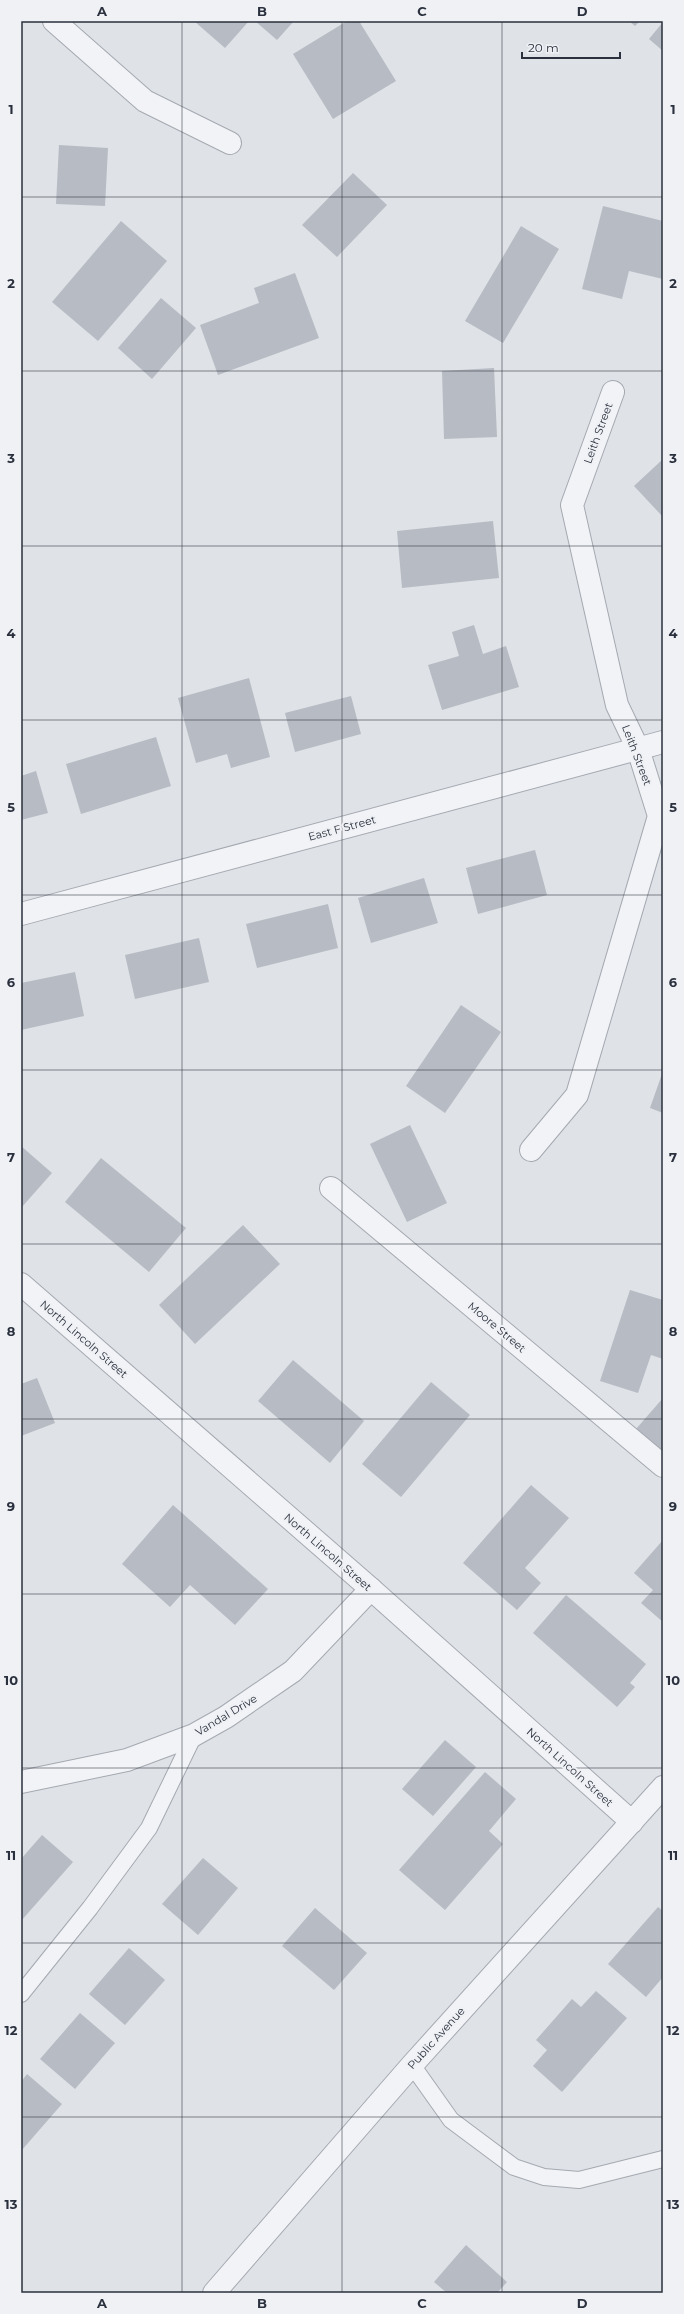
<svg xmlns="http://www.w3.org/2000/svg" width="684" height="2314" viewBox="0 0 684 2314" font-family="Montserrat,sans-serif">
<rect width="100%" height="100%" fill="#dfe2e7"/>
<!-- building -->
<g fill="#b7bbc3">
<polygon points="194,21 249,21 225,48"/>
<polygon points="255,21 294,21 277,40"/>
<polygon points="347,21 359,21 396,81 333,119 293,54"/>
<polygon points="629,21 640,21 635,26"/>
<polygon points="663,22 663,51 649,39"/>
<polygon points="59,145 108,148 105,206 56,204"/>
<polygon points="353,173 387,205 337,257 302,225"/>
<polygon points="603,206 663,221 663,279 629,271 622,299 582,289"/>
<polygon points="121,221 167,261 98,341 52,302"/>
<polygon points="521,226 559,249 503,343 465,321"/>
<polygon points="295,273 319,338 218,375 200,325 259,303 254,288"/>
<polygon points="161,298 196,328 152,379 118,348"/>
<polygon points="494,368 497,437 444,439 442,371"/>
<polygon points="663,459 663,517 634,486"/>
<polygon points="493,521 499,578 402,588 397,531"/>
<polygon points="474,625 483,654 506,646 519,687 442,710 428,665 459,656 452,632"/>
<polygon points="249,678 270,757 231,768 227,754 196,763 178,698"/>
<polygon points="351,696 361,734 295,752 285,713"/>
<polygon points="156,737 171,786 81,814 66,764"/>
<polygon points="36,771 48,813 21,820 21,776"/>
<polygon points="535,850 547,895 478,914 466,868"/>
<polygon points="424,878 438,923 371,943 358,898"/>
<polygon points="328,904 338,948 257,968 246,924"/>
<polygon points="199,938 209,982 135,999 125,955"/>
<polygon points="75,972 84,1016 21,1030 21,983"/>
<polygon points="461,1005 501,1032 445,1113 406,1086"/>
<polygon points="663,1071 663,1113 650,1108"/>
<polygon points="410,1125 447,1203 407,1222 370,1144"/>
<polygon points="21,1146 52,1173 21,1208"/>
<polygon points="101,1158 186,1228 149,1272 65,1202"/>
<polygon points="243,1225 280,1264 195,1344 159,1305"/>
<polygon points="630,1290 663,1300 663,1359 651,1355 638,1393 600,1381"/>
<polygon points="293,1360 364,1421 330,1463 258,1401"/>
<polygon points="37,1378 55,1423 21,1436 21,1384"/>
<polygon points="431,1382 470,1415 401,1497 362,1464"/>
<polygon points="663,1398 663,1453 636,1429"/>
<polygon points="531,1485 569,1518 525,1568 541,1583 517,1610 463,1563"/>
<polygon points="173,1505 268,1589 235,1625 190,1585 170,1607 122,1564"/>
<polygon points="663,1540 663,1622 641,1603 653,1590 634,1573"/>
<polygon points="566,1595 646,1664 630,1683 635,1687 617,1707 533,1633"/>
<polygon points="445,1740 476,1767 433,1816 402,1789"/>
<polygon points="485,1772 516,1799 489,1831 503,1844 445,1910 399,1870"/>
<polygon points="42,1835 73,1862 21,1921 21,1859"/>
<polygon points="203,1858 238,1888 198,1935 162,1904"/>
<polygon points="658,1907 663,1911 663,1977 646,1997 608,1964"/>
<polygon points="315,1908 367,1953 334,1990 282,1946"/>
<polygon points="129,1948 165,1980 125,2025 89,1994"/>
<polygon points="596,1991 627,2018 562,2092 533,2066 547,2050 536,2040 572,1999 581,2007"/>
<polygon points="80,2013 115,2043 75,2089 40,2059"/>
<polygon points="27,2074 62,2104 21,2151 21,2082"/>
<polygon points="466,2245 507,2282 497,2293 447,2293 434,2282"/>
</g>
<g fill="none" stroke-linecap="round" stroke-linejoin="round">
<defs>
<g id="service">
<polyline points="21,1994 90,1908 149,1828 194,1735"/>
<polyline points="412,2065 451,2120 514,2167 544,2177 579,2180 663,2159"/>
</g>
<g id="minor">
<polyline points="54,21 145,101 230,143"/>
<polyline points="21,914 663,742"/>
<polyline points="531,1150 577,1095 659,816 638,749 617,705 572,505 613,392"/>
<polyline points="331,1188 663,1466"/>
<polyline points="21,1284 371,1589 632,1822"/>
<polyline points="21,1782 127,1760 194,1735 226,1717 293,1671 371,1589"/>
<polyline points="214,2293 412,2065 663,1787"/>
</g>
</defs>
<!-- service casing -->
<use href="#service" stroke="#a5a9b1" stroke-width="18"/>
<!-- minor casing -->
<use href="#minor" stroke="#a5a9b1" stroke-width="24"/>
<!-- service -->
<use href="#service" stroke="#f2f3f6" stroke-width="16"/>
<!-- minor -->
<use href="#minor" stroke="#f2f3f6" stroke-width="22"/>
</g>
<!-- grid -->
<path fill="none" stroke="#2a303d" stroke-width="1" stroke-opacity="0.55" d="M182,21v2272M342,21v2272M502,21v2272M21,197h642M21,371h642M21,546h642M21,720h642M21,895h642M21,1070h642M21,1244h642M21,1419h642M21,1594h642M21,1768h642M21,1943h642M21,2117h642"/>
<g text-anchor="middle" dominant-baseline="central" stroke-width="4" stroke-linejoin="round" paint-order="stroke">
<!-- street labels -->
<g font-size="11" fill="#2a303d" stroke="#eff1f5">
<text transform="translate(598 433) rotate(-70)">Leith Street</text>
<text transform="translate(637 755) rotate(69)">Leith Street</text>
<text transform="translate(342 828) rotate(-15)">East F Street</text>
<text transform="translate(497 1327) rotate(40)">Moore Street</text>
<text transform="translate(84 1339) rotate(41)">North Lincoln Street</text>
<text transform="translate(328 1552) rotate(41)">North Lincoln Street</text>
<text transform="translate(226 1715) rotate(-31)">Vandal Drive</text>
<text transform="translate(570 1767) rotate(42)">North Lincoln Street</text>
<text transform="translate(436 2038) rotate(-48)">Public Avenue</text>
</g>
</g>
<!-- border -->
<rect width="684" height="2314" fill="none" stroke="#eff1f5" stroke-width="44"/>
<!-- scale -->
<path d="M522 52v6h98v-6" fill="none" stroke="#2a303d" stroke-width="2"/>
<text x="528" y="52" font-size="12" fill="#2a303d" stroke="#eff1f5" stroke-width="3" paint-order="stroke">20 m</text>
<rect x="22" y="22" width="640" height="2270" fill="none" stroke="#2a303d" stroke-width="1.5"/>
<g font-size="13" text-anchor="middle" font-weight="bold" fill="#2a303d">
<text x="102" y="16">A</text>
<text x="262" y="16">B</text>
<text x="422" y="16">C</text>
<text x="582" y="16">D</text>
<text x="11" y="114">1</text>
<text x="673" y="114">1</text>
<text x="11" y="288">2</text>
<text x="673" y="288">2</text>
<text x="11" y="463">3</text>
<text x="673" y="463">3</text>
<text x="11" y="638">4</text>
<text x="673" y="638">4</text>
<text x="11" y="812">5</text>
<text x="673" y="812">5</text>
<text x="11" y="987">6</text>
<text x="673" y="987">6</text>
<text x="11" y="1162">7</text>
<text x="673" y="1162">7</text>
<text x="11" y="1336">8</text>
<text x="673" y="1336">8</text>
<text x="11" y="1511">9</text>
<text x="673" y="1511">9</text>
<text x="11" y="1685">10</text>
<text x="673" y="1685">10</text>
<text x="11" y="1860">11</text>
<text x="673" y="1860">11</text>
<text x="11" y="2035">12</text>
<text x="673" y="2035">12</text>
<text x="11" y="2209">13</text>
<text x="673" y="2209">13</text>
<text x="102" y="2308">A</text>
<text x="262" y="2308">B</text>
<text x="422" y="2308">C</text>
<text x="582" y="2308">D</text>
</g>
</svg>
